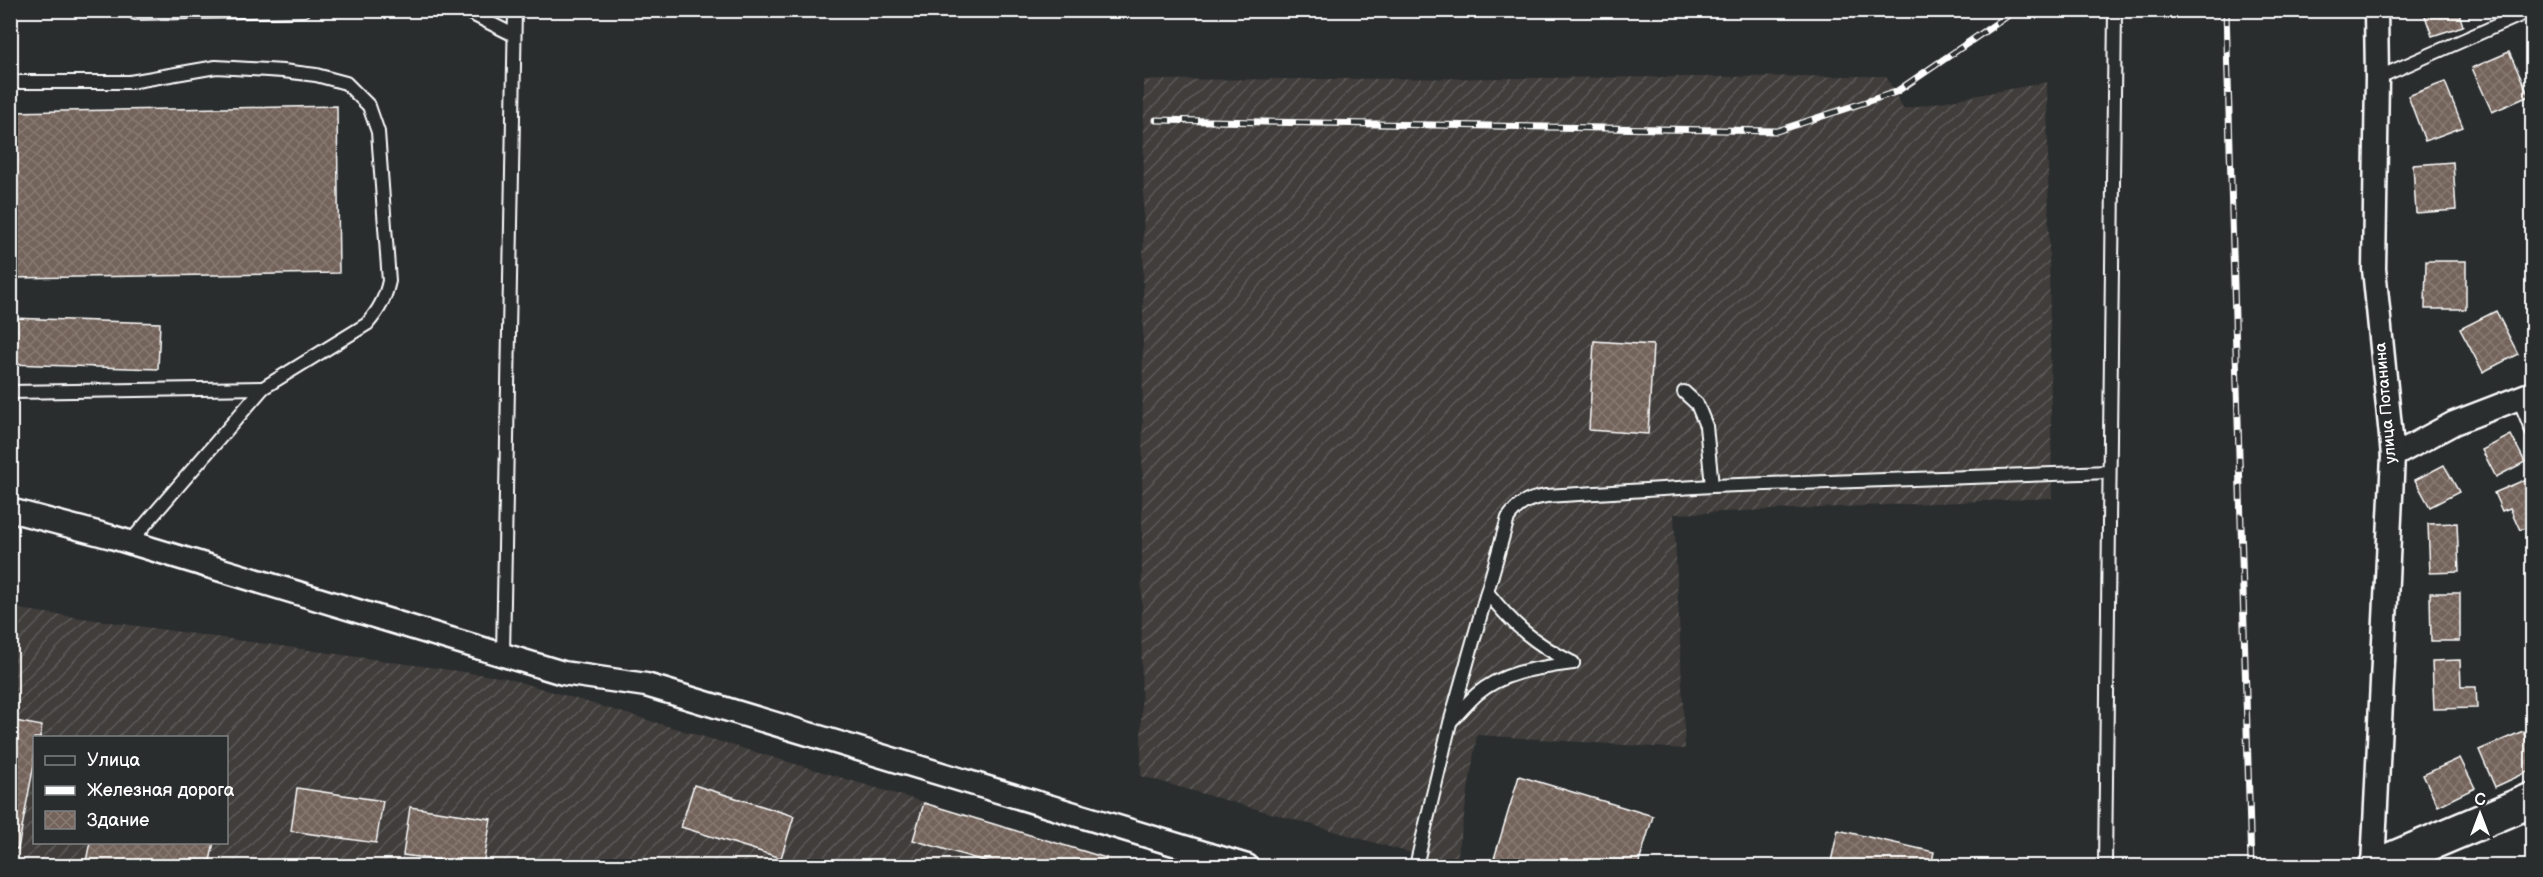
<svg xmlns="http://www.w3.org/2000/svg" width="2543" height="877" viewBox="0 0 2543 877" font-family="'Balsamiq Sans',sans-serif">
<defs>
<pattern id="industrial-furrows" width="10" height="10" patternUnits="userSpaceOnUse" patternTransform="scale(1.5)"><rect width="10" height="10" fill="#403d3b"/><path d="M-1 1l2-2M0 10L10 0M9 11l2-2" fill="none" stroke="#5d5a58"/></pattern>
<pattern id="building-cross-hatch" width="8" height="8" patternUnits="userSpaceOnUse" patternTransform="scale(1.5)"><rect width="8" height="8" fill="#73635a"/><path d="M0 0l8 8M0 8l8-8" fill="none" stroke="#887a73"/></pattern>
</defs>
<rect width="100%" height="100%" fill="#2a2d2e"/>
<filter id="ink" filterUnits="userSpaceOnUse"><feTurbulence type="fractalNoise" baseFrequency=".0167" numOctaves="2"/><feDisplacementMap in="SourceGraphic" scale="12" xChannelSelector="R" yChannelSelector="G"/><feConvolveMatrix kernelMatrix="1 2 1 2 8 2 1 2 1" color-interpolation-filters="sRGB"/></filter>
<g filter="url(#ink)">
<!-- industrial -->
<g fill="url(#industrial-furrows)" fill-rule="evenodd">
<polygon points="1886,76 1903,109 2047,82 2052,498 1674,514 1685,749 1477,735 1456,866 1141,776 1144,80"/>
<path d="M11,608l495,70 633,188h-1128zM34,738h192v104h-192z"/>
</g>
<!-- building -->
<g fill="url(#building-cross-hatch)" stroke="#fff" stroke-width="1.5">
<polygon points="2423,10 2458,10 2463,26 2432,36"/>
<polygon points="2509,52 2529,96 2492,112 2472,68"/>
<polygon points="2445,82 2463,127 2425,141 2408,96"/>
<polygon points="337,106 339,273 11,278 10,112"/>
<polygon points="2453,162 2456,210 2416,213 2413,165"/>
<polygon points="2426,261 2466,261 2466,309 2425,309"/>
<polygon points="2496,311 2518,354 2483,372 2460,329"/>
<polygon points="10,318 160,323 158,369 10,364"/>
<polygon points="1594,341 1653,345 1648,434 1589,430"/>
<polygon points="2511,435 2525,462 2496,477 2482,450"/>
<polygon points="2444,465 2459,492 2430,507 2415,480"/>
<polygon points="2529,478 2532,486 2532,525 2520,530 2510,508 2502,511 2494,493"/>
<polygon points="2457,523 2459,572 2430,573 2428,524"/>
<polygon points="2430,593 2460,593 2460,641 2431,641"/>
<polygon points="2460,660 2461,687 2476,687 2477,708 2434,709 2432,661"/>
<polygon points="10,720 42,726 40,738 34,738 34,764 18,849 10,848"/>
<polygon points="2523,731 2532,752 2532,770 2495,787 2479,750"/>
<polygon points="2460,758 2475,788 2438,806 2423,775"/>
<polygon points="1519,776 1653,816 1638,866 1507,866 1493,862"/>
<polygon points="694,785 794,816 781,858 681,827"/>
<polygon points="297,788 383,801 376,843 291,831"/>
<polygon points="924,803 1106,858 1104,866 1001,866 913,840"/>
<polygon points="410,807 491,819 483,866 403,855"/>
<polygon points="1838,830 1934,852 1931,866 1830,866"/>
<polygon points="2532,836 2532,852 2527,839"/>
<polygon points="90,842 214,842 209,866 85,866"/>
</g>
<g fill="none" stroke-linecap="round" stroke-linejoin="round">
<defs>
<g id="lane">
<polyline points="444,10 466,11 514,35"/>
<polyline points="135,13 304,10"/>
<polyline points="2377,78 2532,10"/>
<path d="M10,82h120l86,-15 67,4 33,4 30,8 23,23 9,26 11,149c-4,18 -10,29 -22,43l-104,64 -133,154"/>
<polyline points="10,392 263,388"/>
<polyline points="1684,392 1697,404 1706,426 1712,486"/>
<polyline points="2519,399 2532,431"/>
<path d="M1487,592c26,33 48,52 86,71"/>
<polyline points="503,655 515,10"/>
<path d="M1451,721c9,-9 17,-19 26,-27 27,-23 62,-26 96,-31"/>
<path d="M1416,866l34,-143 58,-205c11,-15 20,-19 38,-22l166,-10 397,-14"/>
<polyline points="2105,866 2115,10"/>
</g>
<g id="street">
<polyline points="2393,456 2454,423 2532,393"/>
<polyline points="10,510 112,537 563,673 646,685 1247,866"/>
<polyline points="2373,866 2393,456 2374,269 2377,78 2376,10"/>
</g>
<polyline id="secondary" points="2376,866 2532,800"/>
</defs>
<!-- lane casing -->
<use href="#lane" stroke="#fff" stroke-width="16"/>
<!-- street casing -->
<use href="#street" stroke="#fff" stroke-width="27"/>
<!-- secondary casing -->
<use href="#secondary" stroke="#fff" stroke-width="38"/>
<!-- lane -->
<use href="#lane" stroke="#2a2d2e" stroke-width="12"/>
<!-- street -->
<use href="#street" stroke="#2a2d2e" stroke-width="22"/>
<!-- secondary -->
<use href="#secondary" stroke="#2a2d2e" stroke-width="33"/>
<defs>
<g id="rail">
<polyline points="2226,10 2251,866"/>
<polyline points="1156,120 1777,131 1896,92 2016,10"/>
</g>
</defs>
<!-- rail casing -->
<use href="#rail" stroke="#fff" stroke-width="7"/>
<!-- rail -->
<use href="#rail" stroke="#2a2d2e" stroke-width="4.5" stroke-dasharray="14" stroke-linecap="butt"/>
</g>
</g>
<g text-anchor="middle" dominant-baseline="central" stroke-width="6" stroke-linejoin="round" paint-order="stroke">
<!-- street labels -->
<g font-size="16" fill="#fff" stroke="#2a2d2e">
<text transform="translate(2386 403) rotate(-95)">улица Потанина</text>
</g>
</g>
<!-- margin -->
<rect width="2543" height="877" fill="none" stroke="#2a2d2e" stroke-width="36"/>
<rect x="18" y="18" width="2507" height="841" fill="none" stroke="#fff" stroke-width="2" filter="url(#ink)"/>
<!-- legend -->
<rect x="33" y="736" width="195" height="108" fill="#2a2d2e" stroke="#7f8182" stroke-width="1.5"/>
<rect x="45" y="756" width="30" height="9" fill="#2a2d2e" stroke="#7f8182" stroke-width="1.5"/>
<text x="87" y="766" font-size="18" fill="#ffffff">Улица</text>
<rect x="45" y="786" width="30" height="9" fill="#ffffff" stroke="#7f8182" stroke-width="1.5"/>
<text x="87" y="796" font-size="18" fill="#ffffff">Железная дорога</text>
<rect x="45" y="811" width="30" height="18" fill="url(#building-cross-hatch)" stroke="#7f8182" stroke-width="1.5"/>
<text x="87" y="826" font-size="18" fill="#ffffff">Здание</text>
<!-- north arrow -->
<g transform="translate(2480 814)" stroke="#2a2d2e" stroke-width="4.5" paint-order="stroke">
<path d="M0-4.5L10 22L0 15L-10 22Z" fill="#ffffff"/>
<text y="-9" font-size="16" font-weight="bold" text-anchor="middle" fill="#ffffff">С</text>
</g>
</svg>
